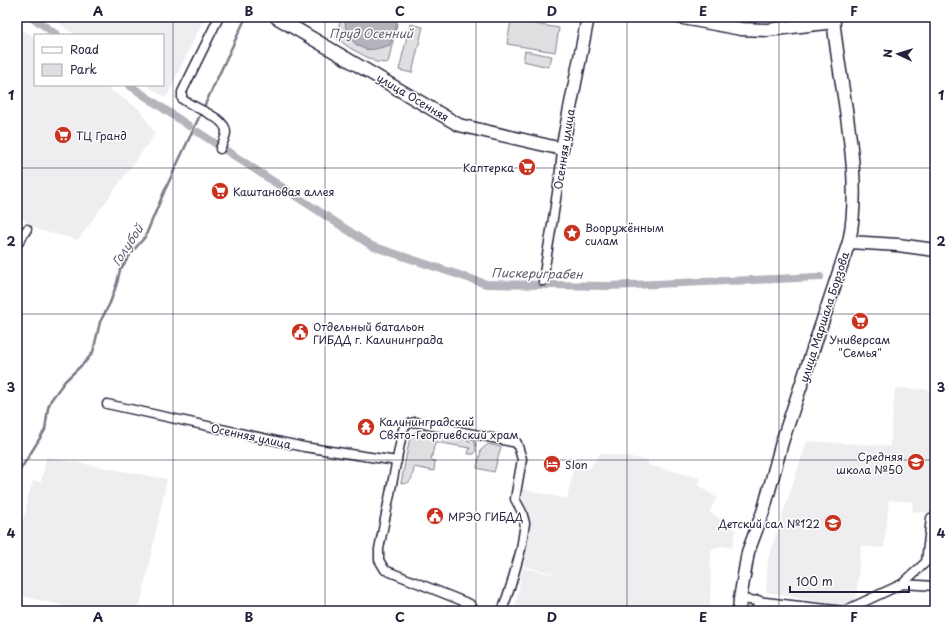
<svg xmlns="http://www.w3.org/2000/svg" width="952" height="628" viewBox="0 0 952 628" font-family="'Playpen Sans',sans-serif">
<rect width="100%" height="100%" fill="#fff"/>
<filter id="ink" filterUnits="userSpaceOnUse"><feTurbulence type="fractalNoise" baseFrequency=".025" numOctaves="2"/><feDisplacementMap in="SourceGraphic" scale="8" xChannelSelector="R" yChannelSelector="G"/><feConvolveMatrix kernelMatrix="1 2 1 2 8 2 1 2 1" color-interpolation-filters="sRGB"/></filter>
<g filter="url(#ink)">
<!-- built -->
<g fill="#eeeef1">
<polygon points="50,17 205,17 166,98 146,85 163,85 163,35 75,35"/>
<polygon points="17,26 35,38 35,85 103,85 139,109 155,134 78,240 39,230 17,215"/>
<polygon points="895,388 935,390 935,514 912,511 913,502 889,500 884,548 861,546 856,602 845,607 766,592 768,559 807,441 890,446"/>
<polygon points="600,453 648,460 648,465 700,478 698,485 717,498 709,512 736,530 732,548 722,546 711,550 710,611 514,611 523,568 552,574 552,573 524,566 528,525 520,498 521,489 567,499 573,470 590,468"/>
<polygon points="46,457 167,479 139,611 86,611 17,595 17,534 26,511 27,500 33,481 41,482"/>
</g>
<!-- green -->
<g fill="#dfdfe2" stroke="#80808e">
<polygon points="341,17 382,17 397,23 388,63 376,62 350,48 336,38"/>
<polygon points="511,20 559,28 555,52 507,44"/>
<polygon points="410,24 423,27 412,73 399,70"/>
<polygon points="525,51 552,56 549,67 523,61"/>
<path d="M420,430l55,12 1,9 -2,3h-6l2,-6 -35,-6 -4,18 4,1 -1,10 -20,-4c-1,8 -2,19 -13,16l9,-46 3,-4z"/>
<polygon points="488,444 501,447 494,472 477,468 481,450"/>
</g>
<!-- water -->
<path fill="#b4b4bc" stroke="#7a7a88" d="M346,17h50l1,6 -7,22c-8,2 -17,6 -25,4 -14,-5 -22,-18 -19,-32z"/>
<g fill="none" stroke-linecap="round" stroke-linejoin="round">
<!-- stream -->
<polyline stroke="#7a7a88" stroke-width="2.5" points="17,475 45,430 48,408 51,400 65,381 86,361 93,352 100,322 110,303 117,283 120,270 132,252 145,237 164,192 246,17"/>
<!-- canal -->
<g stroke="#b4b4bc" stroke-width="8">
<polyline points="32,17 57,35"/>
<polyline points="129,85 189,126"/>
<polyline points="198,132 372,246 486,284 608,286 820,277"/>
</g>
<defs>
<g id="street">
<path d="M219,17l-37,75v7c11,9 44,18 44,33 0,5 -4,12 -6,17"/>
<polyline points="17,245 27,229"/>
<path d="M543,281c6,-44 16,-88 19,-132"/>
<polyline points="107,404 304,447 397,461"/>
<polyline points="902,584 926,562 931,518"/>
<polyline points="740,599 844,611 902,584 935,586"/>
<polyline points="475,611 470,604 385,570 379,560 379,549 403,429 408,424 415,422 517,443 522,459 515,499 522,512 525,523 521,549 511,585 502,611"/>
<polyline points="757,611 758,600"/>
</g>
<g id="secondary">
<polyline points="276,17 459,125 562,149 588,17"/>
<polyline points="678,17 741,29 767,30 834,22"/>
<polyline points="849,242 898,245 935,250"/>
<path d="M739,611l1,-12 8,-47 16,-43 18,-67 67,-200c15,-71 -10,-154 -16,-225"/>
</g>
</defs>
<!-- street casing -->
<use href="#street" stroke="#22223b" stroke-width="11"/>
<!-- secondary casing -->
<use href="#secondary" stroke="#22223b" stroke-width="15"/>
<!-- street -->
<use href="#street" stroke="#fff" stroke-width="8"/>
<!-- secondary -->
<use href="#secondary" stroke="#fff" stroke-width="12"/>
</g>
</g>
<!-- grid -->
<path fill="none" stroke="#22223b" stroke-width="1" stroke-opacity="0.55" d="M173,17v594M325,17v594M476,17v594M627,17v594M779,17v594M17,168h918M17,314h918M17,460h918"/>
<!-- icons -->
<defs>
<symbol id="supermarket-disc" viewBox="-11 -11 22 22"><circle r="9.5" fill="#c8321e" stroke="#fff"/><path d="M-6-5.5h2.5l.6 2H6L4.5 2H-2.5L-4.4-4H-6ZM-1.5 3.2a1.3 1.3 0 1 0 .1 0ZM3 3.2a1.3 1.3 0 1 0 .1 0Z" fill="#fff"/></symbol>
<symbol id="sight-disc" viewBox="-11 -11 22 22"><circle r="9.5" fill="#c8321e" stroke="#fff"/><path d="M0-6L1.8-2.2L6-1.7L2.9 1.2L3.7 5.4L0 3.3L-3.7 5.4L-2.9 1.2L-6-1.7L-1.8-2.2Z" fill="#fff"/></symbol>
<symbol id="civic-disc" viewBox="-11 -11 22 22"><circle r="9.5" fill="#c8321e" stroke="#fff"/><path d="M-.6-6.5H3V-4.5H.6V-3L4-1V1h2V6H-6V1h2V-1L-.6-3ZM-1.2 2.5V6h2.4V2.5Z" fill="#fff"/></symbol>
<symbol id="temple-disc" viewBox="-11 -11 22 22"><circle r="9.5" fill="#c8321e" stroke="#fff"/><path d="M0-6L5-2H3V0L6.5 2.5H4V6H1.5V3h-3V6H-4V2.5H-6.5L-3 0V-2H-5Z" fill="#fff"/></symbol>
<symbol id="school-disc" viewBox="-11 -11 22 22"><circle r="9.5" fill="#c8321e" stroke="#fff"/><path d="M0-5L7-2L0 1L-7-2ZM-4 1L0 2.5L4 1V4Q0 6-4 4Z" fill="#fff"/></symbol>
<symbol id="hotel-disc" viewBox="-11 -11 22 22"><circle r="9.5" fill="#c8321e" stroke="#fff"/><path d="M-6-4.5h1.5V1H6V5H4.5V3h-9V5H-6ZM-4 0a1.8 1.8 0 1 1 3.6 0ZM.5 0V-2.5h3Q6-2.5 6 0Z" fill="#fff"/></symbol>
</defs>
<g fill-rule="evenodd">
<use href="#supermarket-disc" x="53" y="125" width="20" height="20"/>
<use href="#supermarket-disc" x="517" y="157" width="20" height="20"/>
<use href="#supermarket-disc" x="210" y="181" width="20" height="20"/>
<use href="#sight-disc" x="562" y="223" width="20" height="20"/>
<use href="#supermarket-disc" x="850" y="311" width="20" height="20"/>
<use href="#civic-disc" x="290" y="322" width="20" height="20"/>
<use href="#temple-disc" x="356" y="417" width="20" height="20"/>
<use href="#school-disc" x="906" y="452" width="20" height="20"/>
<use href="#hotel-disc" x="542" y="454" width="20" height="20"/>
<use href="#civic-disc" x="425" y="506" width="20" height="20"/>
<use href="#school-disc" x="823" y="513" width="20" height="20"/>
</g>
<g text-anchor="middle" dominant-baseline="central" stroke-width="3" stroke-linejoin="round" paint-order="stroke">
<!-- street labels -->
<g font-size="11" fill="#22223b" stroke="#fff">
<text transform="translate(413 97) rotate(31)">улица Осенняя</text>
<text transform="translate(564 149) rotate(-81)">Осенняя улица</text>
<text transform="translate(824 317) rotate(-72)">улица Маршала Борзова</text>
<text transform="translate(251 436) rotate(12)">Осенняя улица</text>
</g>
<!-- poi labels -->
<g font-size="11" fill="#22223b" stroke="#fff" text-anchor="start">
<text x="76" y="135">ТЦ Гранд</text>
<text x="514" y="167" text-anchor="end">Каптерка</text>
<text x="233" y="191">Каштановая аллея</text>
<text x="585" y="227">Вооружённым<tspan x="585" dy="13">силам</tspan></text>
<text x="313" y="326">Отдельный батальон<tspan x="313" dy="13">ГИБДД г. Калининграда</tspan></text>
<text x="860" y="339" text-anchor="middle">Универсам<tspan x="860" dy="13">"Семья"</tspan></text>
<text x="379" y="421">Калининградский<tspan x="379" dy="13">Свято-Георгиевский храм</tspan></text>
<text x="903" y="456" text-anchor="end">Средняя<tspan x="903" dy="13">школа №50</tspan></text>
<text x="565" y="464">Slon</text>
<text x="448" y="516">МРЭО ГИБДД</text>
<text x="820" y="523" text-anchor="end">Детский сал №122</text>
</g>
<!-- water labels -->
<g font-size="12" font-style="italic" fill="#5c5c6f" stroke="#fff">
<text x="371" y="33">Пруд Осенний</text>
<text transform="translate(127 245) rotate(-57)">Голубой</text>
<text transform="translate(537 273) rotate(1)">Пискериграбен</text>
</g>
</g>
<!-- margin -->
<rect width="952" height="628" fill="none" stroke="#fff" stroke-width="44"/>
<!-- legend -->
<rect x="34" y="34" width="130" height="52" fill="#ffffff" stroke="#a7a7b1"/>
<rect x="42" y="47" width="20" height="6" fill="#ffffff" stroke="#a7a7b1"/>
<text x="70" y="54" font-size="12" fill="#22223b">Road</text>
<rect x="42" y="64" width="20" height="12" fill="#dfdfe2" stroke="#a7a7b1"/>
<text x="70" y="74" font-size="12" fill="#22223b">Park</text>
<!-- north arrow -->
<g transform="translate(898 54) rotate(274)" stroke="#ffffff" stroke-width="3" paint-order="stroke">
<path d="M0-3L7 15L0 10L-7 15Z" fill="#22223b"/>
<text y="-6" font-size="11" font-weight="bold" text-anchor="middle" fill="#22223b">N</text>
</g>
<!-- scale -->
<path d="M790 586v6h119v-6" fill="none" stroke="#22223b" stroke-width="2"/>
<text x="796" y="586" font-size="12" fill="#22223b" stroke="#ffffff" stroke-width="3" paint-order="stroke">100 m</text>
<rect x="22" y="22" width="908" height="584" fill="none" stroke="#22223b" stroke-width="1.5"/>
<g font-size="13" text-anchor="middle" font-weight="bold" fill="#22223b">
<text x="98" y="16">A</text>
<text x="249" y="16">B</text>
<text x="400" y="16">C</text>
<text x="552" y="16">D</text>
<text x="703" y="16">E</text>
<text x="854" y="16">F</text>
<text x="11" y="100">1</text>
<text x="941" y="100">1</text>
<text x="11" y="246">2</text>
<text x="941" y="246">2</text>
<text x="11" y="392">3</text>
<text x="941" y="392">3</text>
<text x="11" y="538">4</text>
<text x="941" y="538">4</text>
<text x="98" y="622">A</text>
<text x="249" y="622">B</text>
<text x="400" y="622">C</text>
<text x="552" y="622">D</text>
<text x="703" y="622">E</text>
<text x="854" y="622">F</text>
</g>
</svg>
